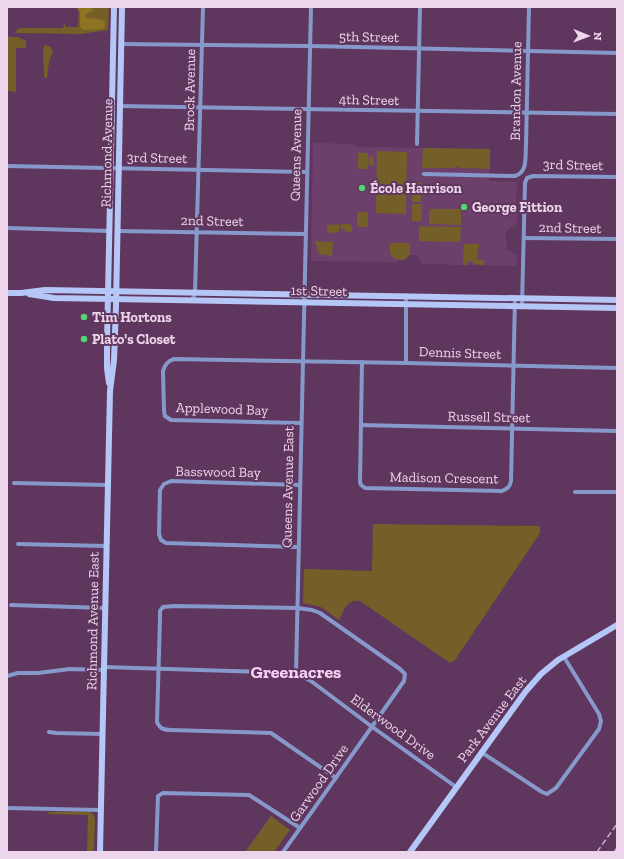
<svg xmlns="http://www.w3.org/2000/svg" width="624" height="859" viewBox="0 0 624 859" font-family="'Zilla Slab',serif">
<rect width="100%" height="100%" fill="#5f365d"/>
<!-- built -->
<polygon fill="#6d406b" points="313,143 355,144 356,147 490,149 489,181 517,182 516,205 518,208 517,223 506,231 506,243 507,249 517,255 517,266 422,264 416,255 410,255 410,249 404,260 399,260 399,262 311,261"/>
<!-- green -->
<g fill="#745f28">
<polygon points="79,7 109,7 108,30 81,34 14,33 19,28 63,28 64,24 65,24 66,27 78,27"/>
<polygon points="7,37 18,37 26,41 26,48 16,48 16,92 7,91"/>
<polygon points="45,45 51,47 53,51 49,62 47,78 45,78 44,76 43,48"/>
<polygon points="423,148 490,149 490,169 460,168 460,167 457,166 456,168 422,168"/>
<polygon points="377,151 407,152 406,214 376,213"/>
<polygon points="358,153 368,153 368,164 369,157 373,156 374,165 373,166 368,164 368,169 358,169"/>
<polygon points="412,182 422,183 421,202 412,202"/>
<polygon points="412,204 422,204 421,221 412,221"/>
<polygon points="429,209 461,209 461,225 429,224"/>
<rect x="357" y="212" width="11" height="15"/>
<polygon points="339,224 339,228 342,224 351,224 352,226 352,232 347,232 343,229 339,228 339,232 327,233 327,225"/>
<polygon points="419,226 461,227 460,242 419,241"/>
<polygon points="315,241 333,242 332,256 319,254"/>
<polygon points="390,243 410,243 410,255 404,260 394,259 390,253"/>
<polygon points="464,244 479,244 479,249 477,249 477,260 484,260 484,265 479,265 473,263 473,261 468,261 467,264 468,265 463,265"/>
<path d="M373,524l167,2v7l-85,127 -5,3 -90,-62c-13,-2 -16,9 -21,19l-18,-13 -18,-4 1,-34 68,2z"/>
<polygon points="49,812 89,812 93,814 95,819 94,852 87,852 88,815 47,814"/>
<polygon points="271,816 290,830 274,852 245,852"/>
</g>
<!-- forest -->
<path fill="#8f7324" d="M76,7h16l1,4 -7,3 -1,3c7,3 15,0 20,5v5l-2,2 -20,1 -3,-3v-15z"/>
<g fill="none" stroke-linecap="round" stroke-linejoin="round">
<!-- street -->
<g stroke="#8699ca" stroke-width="4">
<polyline points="121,44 311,46 617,53"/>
<polyline points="120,106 617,114"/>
<polyline points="417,144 420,7"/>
<polyline points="7,166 307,172"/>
<path d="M424,174l91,2c13,-4 10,-19 11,-31l3,-138"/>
<polyline points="7,228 109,231"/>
<polyline points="117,231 305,234"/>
<polyline points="524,238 617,239"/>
<polyline points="192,301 195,293 203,7"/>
<polyline points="522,306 525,183 527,178 533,176 617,177"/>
<path d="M362,362l-2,120 1,3 4,3 137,3c5,-2 8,-4 9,-10l4,-183"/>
<polyline points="406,363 406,295"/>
<path d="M301,423l-130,-3 -6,-4 -1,-5 -1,-40c2,-7 5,-10 11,-12l232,4 211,5"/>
<polyline points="361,425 617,431"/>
<polyline points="14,483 108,485"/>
<polyline points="575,492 617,492"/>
<polyline points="18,544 106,546"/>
<polyline points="298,547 166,543 161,540 159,534 160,490 164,484 171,481 299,485"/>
<polyline points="11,605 105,608"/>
<polyline points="104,667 296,673 311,681 371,726 456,787"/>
<polyline points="296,673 311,7"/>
<polyline points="7,676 18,673 38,673 70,669 104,670"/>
<polyline points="49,732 56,733 103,734"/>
<polyline points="481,752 542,792 547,794 556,788 599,729 601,721 599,714 564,657"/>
<polyline points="7,808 100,810"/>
<polyline points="156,852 158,796 163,793 249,795 300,828"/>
<path d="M283,852c41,-57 81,-114 121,-171l1,-7 -5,-5 -80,-56 -8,-3 -15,-2 -123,-2 -11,1 -3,4v7l-3,104c3,7 7,8 14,8l100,3 65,45"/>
</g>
<!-- secondary -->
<g stroke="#b5c7f6" stroke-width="6">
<polyline points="7,293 21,293 45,290 617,300"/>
<polyline points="29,294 54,298 617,308"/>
<polyline points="109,383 107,368 107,342 114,7"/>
<polyline points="100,852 110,391 114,360 116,306 122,7"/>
<polyline points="410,852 526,691 541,674 558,660 617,625"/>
</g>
<!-- rail -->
<g stroke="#ceb2cc" stroke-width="1.5" stroke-dasharray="6 3" stroke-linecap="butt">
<polyline points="597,852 617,824"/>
<polyline points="614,852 617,848"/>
</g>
</g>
<!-- markers -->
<g fill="#53d672" stroke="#5f365d" stroke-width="1.5">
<circle cx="362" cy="188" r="4"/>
<circle cx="464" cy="207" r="4"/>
<circle cx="84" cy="317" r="4"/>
<circle cx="84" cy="339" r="4"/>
</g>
<g text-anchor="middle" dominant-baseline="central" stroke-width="4" stroke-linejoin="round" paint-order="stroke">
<!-- street labels -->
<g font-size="14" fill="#edd5eb" stroke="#5f365d">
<text transform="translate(369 37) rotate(1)">5th Street</text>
<text transform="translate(190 90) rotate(-89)">Brock Avenue</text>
<text transform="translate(516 91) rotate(-89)">Brandon Avenue</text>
<text transform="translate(369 100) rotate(1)">4th Street</text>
<text transform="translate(107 153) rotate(-89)">Richmond Avenue</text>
<text transform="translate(296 155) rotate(-89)">Queens Avenue</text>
<text transform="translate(157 158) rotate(1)">3rd Street</text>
<text transform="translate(573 165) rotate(1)">3rd Street</text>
<text transform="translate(212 221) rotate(1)">2nd Street</text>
<text transform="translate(570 228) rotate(1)">2nd Street</text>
<text transform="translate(319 291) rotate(1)">1st Street</text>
<text transform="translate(460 353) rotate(2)">Dennis Street</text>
<text transform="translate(222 409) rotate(2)">Applewood Bay</text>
<text transform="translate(489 417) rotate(1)">Russell Street</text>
<text transform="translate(218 472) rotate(1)">Basswood Bay</text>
<text transform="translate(444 478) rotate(1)">Madison Crescent</text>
<text transform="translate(288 487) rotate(-89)">Queens Avenue East</text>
<text transform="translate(93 621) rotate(-89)">Richmond Avenue East</text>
<text transform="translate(492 719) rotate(-53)">Park Avenue East</text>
<text transform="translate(393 727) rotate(36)">Elderwood Drive</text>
<text transform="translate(319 783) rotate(-55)">Garwood Drive</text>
</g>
<!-- poi labels -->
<g font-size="14" font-weight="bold" fill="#edd5eb" stroke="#5f365d" text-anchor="start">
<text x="370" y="188">École Harrison</text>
<text x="472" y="207">George Fittion</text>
<text x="92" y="317">Tim Hortons</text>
<text x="92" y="339">Plato's Closet</text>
</g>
<!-- district labels -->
<g font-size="18" font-weight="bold" fill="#fad2f7" stroke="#5f365d">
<text x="296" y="672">Greenacres</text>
</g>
</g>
<!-- border -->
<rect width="624" height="859" fill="none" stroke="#edd5eb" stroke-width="16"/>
<!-- north arrow -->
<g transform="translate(588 36) rotate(91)" stroke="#5f365d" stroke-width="3" paint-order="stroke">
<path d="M0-3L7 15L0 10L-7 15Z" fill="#edd5eb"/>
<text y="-6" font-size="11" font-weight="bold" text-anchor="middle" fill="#edd5eb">N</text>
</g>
</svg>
